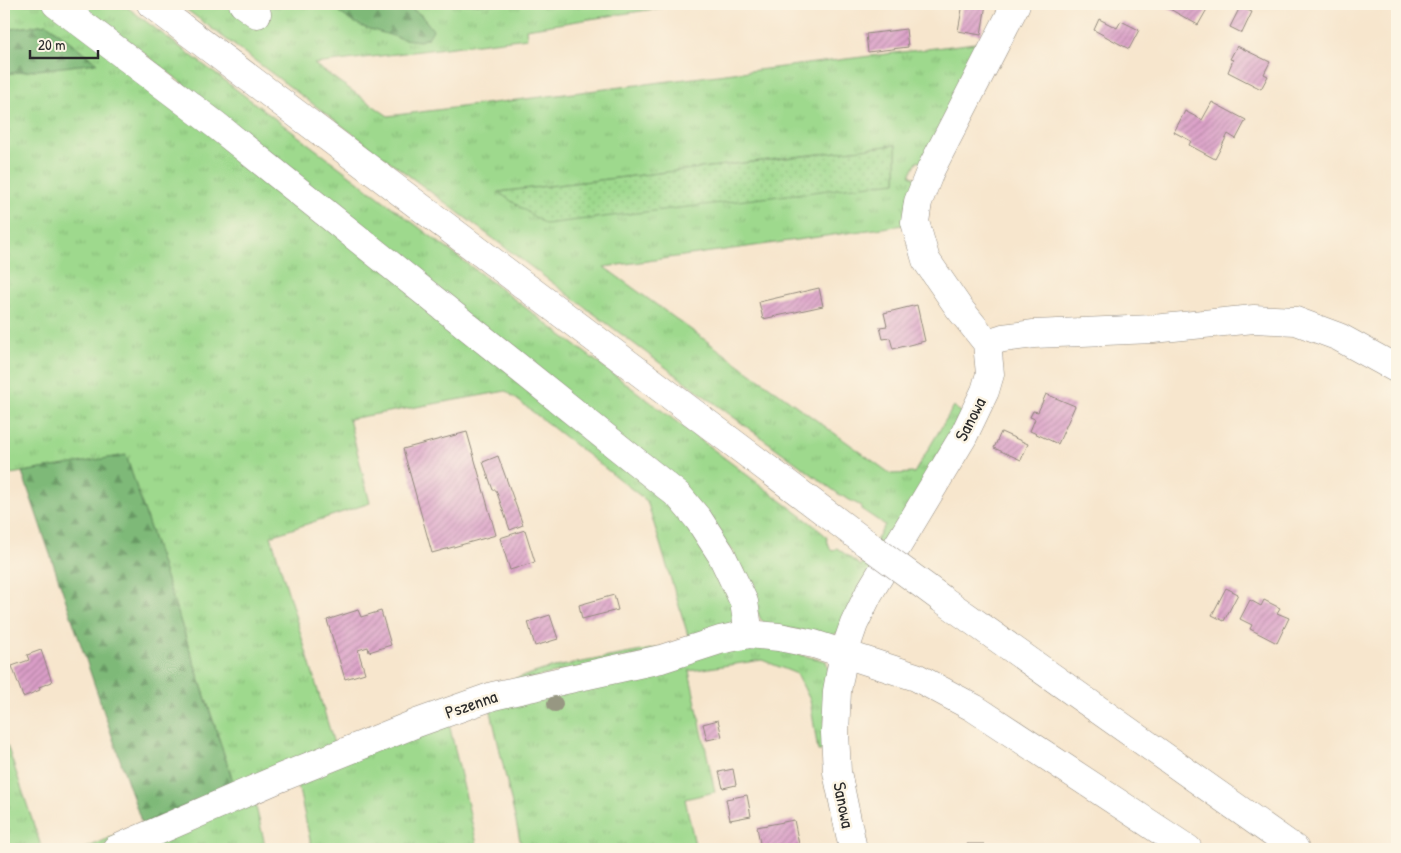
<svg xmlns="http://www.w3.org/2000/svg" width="1401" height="853" viewBox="0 0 1401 853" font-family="'Patrick Hand',sans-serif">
<defs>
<pattern id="grass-tufts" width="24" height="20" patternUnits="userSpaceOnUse" patternTransform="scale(1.25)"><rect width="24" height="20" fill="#9ed98d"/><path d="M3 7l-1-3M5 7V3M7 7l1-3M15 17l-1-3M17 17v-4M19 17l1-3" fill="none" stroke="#88ba7a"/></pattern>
<pattern id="forest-firs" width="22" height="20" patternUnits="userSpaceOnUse" patternTransform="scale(1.25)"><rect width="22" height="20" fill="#7eb978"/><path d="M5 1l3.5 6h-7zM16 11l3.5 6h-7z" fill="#679763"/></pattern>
<pattern id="park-dots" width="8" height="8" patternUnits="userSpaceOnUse" patternTransform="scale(1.25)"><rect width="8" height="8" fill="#9ed98d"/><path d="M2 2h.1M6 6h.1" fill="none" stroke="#88ba7a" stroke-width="1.8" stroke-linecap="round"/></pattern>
<pattern id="building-hatch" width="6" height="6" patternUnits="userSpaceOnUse" patternTransform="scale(1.25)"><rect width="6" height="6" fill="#da9ec7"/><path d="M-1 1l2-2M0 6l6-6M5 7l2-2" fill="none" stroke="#b181a2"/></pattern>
</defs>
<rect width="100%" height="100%" fill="#fcf5e5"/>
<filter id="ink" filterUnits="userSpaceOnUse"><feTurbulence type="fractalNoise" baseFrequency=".02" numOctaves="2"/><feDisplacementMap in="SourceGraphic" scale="10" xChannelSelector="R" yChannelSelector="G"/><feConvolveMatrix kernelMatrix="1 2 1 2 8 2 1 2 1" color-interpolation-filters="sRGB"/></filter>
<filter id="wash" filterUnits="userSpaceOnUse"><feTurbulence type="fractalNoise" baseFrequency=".0096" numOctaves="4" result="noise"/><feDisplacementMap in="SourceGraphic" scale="20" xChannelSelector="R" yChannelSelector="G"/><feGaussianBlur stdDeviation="1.12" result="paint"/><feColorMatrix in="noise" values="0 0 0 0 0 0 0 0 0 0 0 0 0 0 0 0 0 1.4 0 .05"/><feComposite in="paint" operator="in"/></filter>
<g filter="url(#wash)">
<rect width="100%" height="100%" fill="#f7e6cd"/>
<!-- grass -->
<g fill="url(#grass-tufts)" stroke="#64825c" fill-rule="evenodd">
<path d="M4,4h45l176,135 434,350c31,30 77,81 79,127l-8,12 -41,16 -166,36 -91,28 -1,-3 119,-37 140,-26 -43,-141 -141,-110 -157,28 21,84 -99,33 64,211 -239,102h-12l150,-65 -108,-328 -122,19v-401l92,-12 -49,-38 -43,6z"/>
<path d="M68,4h55l689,520 14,12 4,13 2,2 5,-3 24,18 24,-41 -24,-16v-3l-21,-11 -160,-117 -501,-374h52l24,17 14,-17h69l2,9 85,8 -4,-6 -17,-11h282l-160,25 1,9 -213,26 74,52 595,-74 -61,121 -5,-2 -7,14 7,4 -6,45 -307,43 287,207 23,-1 40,-67 7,7 -120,218 -10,5 -66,-12 -5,-6 -27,-67 -528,-450 -78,-61 -7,2zM896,145v37l-397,11v-1z"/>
<polygon points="763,646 826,661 828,668 823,748 821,751 818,751 810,700 797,674 762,660 689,671 715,792 685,799 696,849 522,849 489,703 718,650"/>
<polygon points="447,715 478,849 312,849 296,776"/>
<polygon points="4,736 42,849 4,849"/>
<polygon points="253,794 266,849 158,849 155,836"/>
</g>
<!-- forest -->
<g fill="url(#forest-firs)" stroke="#547252">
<polygon points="339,4 404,4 421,15 433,30 428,38 420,41 403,39 363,27 350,20 340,13"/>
<polygon points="47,24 97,63 4,74 4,30"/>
<polygon points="126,455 234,785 142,824 22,472"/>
</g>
<!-- park -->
<polygon fill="url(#park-dots)" stroke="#64825c" points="896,145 896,182 545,224 498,192"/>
<g id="blocks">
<!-- building -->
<g fill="url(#building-hatch)">
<polygon points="963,4 986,4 981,35 958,31"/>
<polygon points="1161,4 1210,4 1198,25"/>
<polygon points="1240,7 1252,12 1242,33 1230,27"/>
<polygon points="1099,19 1117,28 1121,21 1139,30 1129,49 1094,30"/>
<polygon points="906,29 908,47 868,52 866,34"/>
<polygon points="1237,46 1270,62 1264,74 1268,76 1261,89 1228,72 1233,60 1230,59"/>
<polygon points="1212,102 1246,120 1236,139 1228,134 1215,159 1189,145 1191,141 1174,132 1185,111 1202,120"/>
<polygon points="819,288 823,306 763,319 759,302"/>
<polygon points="917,305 925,341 893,349 890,338 883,339 880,327 887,326 884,313"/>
<polygon points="1046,394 1075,406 1058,444 1030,431 1035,419 1030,417 1033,411 1038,412"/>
<polygon points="467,432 496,535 432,553 403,449"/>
<polygon points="1001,432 1028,444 1021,460 994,448"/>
<polygon points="498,456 523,525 510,530 496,490 493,490 483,462"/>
<polygon points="525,530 535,562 510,570 500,538"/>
<polygon points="1226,588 1238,594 1224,621 1212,615"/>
<polygon points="614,595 618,610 582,619 579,605"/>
<polygon points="1250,600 1261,606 1264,600 1280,608 1277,613 1289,618 1277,643 1250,629 1252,625 1240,619"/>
<polygon points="358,610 361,617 381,611 391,645 369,652 368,647 358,650 365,673 345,679 327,620"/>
<polygon points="550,615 558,639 535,646 528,622"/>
<polygon points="41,650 52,682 39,687 40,690 23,697 12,666 29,660 27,655"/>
<polygon points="718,720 722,737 707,740 703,724"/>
<polygon points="733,769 736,785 723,788 719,772"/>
<polygon points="747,795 751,816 730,820 726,799"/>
<polygon points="794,820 800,849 761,849 757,827"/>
<polygon points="967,844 984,844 985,849 968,849"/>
</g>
</g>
</g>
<g filter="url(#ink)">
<use href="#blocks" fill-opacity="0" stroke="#91887c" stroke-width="1"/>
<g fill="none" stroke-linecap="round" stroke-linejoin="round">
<defs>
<g id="minor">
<polyline points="56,4 216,125 679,496 699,520 721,554 744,602 749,634"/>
<polyline points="243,4 257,14"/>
<polyline points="987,343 1003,338 1034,334 1153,329 1254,319 1296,321 1339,337 1397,369"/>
<polyline points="116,849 280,778 417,723 493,696 661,659 720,640 749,634 779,637 814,644 916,677 974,708 1188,849"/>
<polyline points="853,849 837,772 835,733 837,691 844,653 854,624 869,593 963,437 985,391 990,374 987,343 959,308 926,260 915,222 918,202 931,169 1016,4"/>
</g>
<g id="major">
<polyline points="151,4 866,543"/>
<polyline points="942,599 1295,849"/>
</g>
</defs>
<!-- minor casing -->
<use href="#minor" stroke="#91887c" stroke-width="29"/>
<!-- major casing -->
<use href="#major" stroke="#91887c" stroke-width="29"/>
<!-- minor -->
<use href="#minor" stroke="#fff" stroke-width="28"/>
<!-- major -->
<use href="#major" stroke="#fff" stroke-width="28"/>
<defs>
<polyline id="major-bridge" points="866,543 942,599"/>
</defs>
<!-- major-bridge casing -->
<use href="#major-bridge" stroke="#91887c" stroke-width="29" stroke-linecap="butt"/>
<!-- major-bridge -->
<use href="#major-bridge" stroke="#fff" stroke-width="28"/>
</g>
<!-- trees -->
<circle fill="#979782" cx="555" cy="704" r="8"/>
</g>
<g text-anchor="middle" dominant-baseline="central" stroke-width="5" stroke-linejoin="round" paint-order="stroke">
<!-- street labels -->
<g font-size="18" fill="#2b2b2b" stroke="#fcf5e5">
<text transform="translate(970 419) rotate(-63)">Sanowa</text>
<text transform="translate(471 704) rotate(-19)">Pszenna</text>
<text transform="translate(844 805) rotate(79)">Sanowa</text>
</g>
</g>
<!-- margin -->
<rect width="1401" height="853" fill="none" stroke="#fcf5e5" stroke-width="20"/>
<!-- scale -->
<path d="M30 50v8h68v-8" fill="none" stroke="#2b2b2b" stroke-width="2.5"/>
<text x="38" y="50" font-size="15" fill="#2b2b2b" stroke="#fcf5e5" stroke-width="4" paint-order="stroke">20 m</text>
</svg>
